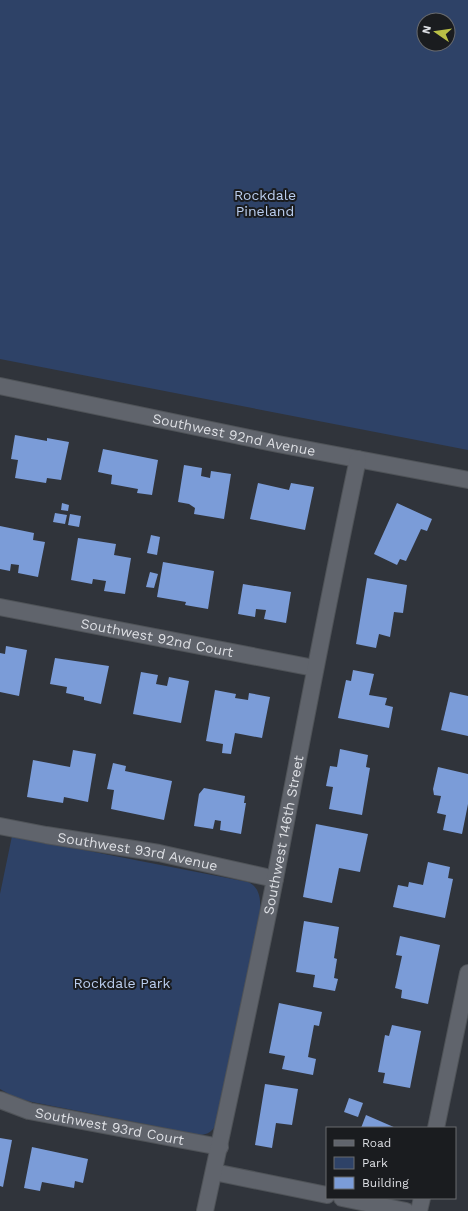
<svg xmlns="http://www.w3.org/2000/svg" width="468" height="1211" viewBox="0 0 468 1211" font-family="'Work Sans',sans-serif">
<rect width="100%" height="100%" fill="#30343b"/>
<!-- green -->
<g fill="#2e4267" fill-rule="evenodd">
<path d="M0,0h468v450l-468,-91zM424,20h24v24h-24z"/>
<path d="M12,836l236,46c12,5 13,18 12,31l-41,205c-4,9 -7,16 -18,17l-169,-33 -18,-5 -14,-8v-195z"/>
</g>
<!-- building -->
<g fill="#7b9cd8">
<polygon points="15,435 47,441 47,438 69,442 61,480 47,478 46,483 15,478 18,460 11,459"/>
<polygon points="103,449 158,460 152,495 137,493 138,489 111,484 112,475 98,472"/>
<polygon points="184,465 202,468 201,476 210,478 211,471 231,474 224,519 194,514 195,508 189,504 178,502"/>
<polygon points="258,483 289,490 291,483 314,487 305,530 250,519"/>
<polygon points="62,503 69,505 68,511 61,510"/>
<polygon points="397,503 432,519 427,531 421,529 406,561 400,559 397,565 374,554"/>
<polygon points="55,513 67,515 65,524 53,522"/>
<polygon points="70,514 81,516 79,527 68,525"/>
<polygon points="0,526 34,533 33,540 45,542 38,577 18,573 19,565 11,564 10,571 0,569"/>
<polygon points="151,535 160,537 157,555 147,553"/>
<polygon points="78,538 116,544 114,555 131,558 125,594 104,591 106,581 93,579 92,584 71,580"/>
<polygon points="163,562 214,571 208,609 185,605 186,602 157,597"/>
<polygon points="150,572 158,574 154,588 146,587"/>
<polygon points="367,578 407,585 403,613 394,612 390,637 379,634 376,648 356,644"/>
<polygon points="243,584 291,592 286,623 264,619 266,610 256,609 255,617 238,614"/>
<polygon points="6,646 27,650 19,696 0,692 0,653 5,654"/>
<polygon points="55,658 109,666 101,704 84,700 84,697 66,693 67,687 50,684"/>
<polygon points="353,670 374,674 369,695 387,698 385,705 393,707 389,728 338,718 346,680 351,681"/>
<polygon points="141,672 158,675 156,684 167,686 169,677 189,681 181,723 133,714"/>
<polygon points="215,690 236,694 235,698 248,700 249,693 270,697 262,738 235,733 231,754 222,753 223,744 206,741"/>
<polygon points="450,692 468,696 468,736 441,730"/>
<polygon points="340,749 368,755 366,767 370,768 362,815 329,809 333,787 326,786 330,766 337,767"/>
<polygon points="73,750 96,754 88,802 64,797 63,803 27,797 33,760 70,767"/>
<polygon points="113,763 126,766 125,771 172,781 164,820 111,809 114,790 107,789"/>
<polygon points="438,767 468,774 468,804 462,834 443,830 446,815 437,813 441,796 434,795 433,789"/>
<polygon points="204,788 245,796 244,803 246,803 241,834 220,830 221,821 215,820 213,829 194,826 199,794"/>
<polygon points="316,824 368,834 360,872 339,868 332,903 303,897"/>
<polygon points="428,862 450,867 448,878 453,879 445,918 393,907 398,885 408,887 409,882 423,885"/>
<polygon points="304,921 339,927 334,958 337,959 334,978 338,979 335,991 313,987 315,975 296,972"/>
<polygon points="400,936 440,945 428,1004 401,998 402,990 395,988 402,956 396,955"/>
<polygon points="279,1003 322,1012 319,1026 314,1025 308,1057 316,1059 313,1075 282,1069 285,1056 269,1053"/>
<polygon points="392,1025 421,1031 410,1088 383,1083 385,1073 378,1072 385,1035 389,1036"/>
<polygon points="265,1084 298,1089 292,1125 276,1123 272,1148 255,1145"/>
<polygon points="349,1098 363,1103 358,1117 344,1112"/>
<polygon points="366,1115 396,1128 361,1128"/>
<polygon points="0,1138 12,1140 3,1187 0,1186"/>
<polygon points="32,1147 88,1159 83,1183 75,1181 74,1188 42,1182 40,1191 24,1188"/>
</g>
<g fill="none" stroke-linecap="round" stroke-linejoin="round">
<defs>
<g id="minor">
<path id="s1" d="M0,386l278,58 190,36"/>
<path id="s2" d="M0,607l314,61"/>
<path id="s3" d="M0,826l46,9 113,18 116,26"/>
<path id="s4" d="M0,1100l29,11 191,36"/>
<polyline points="436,1128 468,973"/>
<polyline points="214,1172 327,1195"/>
<polyline points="342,1198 406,1211"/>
<path id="s5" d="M205,1211c24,-111 48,-221 70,-332 27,-140 53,-280 83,-420"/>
<polyline points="419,1211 422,1198"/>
</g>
</defs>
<!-- minor casing -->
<use href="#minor" stroke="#4f5358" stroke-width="18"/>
<!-- minor -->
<use href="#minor" stroke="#60646c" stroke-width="16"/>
</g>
<g text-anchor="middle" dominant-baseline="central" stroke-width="4" stroke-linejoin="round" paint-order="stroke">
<!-- park labels -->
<g font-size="14" fill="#bbceef" stroke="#1a1c1f">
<text x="265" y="195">Rockdale<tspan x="265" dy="16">Pineland</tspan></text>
<text x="122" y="983">Rockdale Park</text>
</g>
<!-- street labels -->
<g font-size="14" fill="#dddfe4" stroke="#1a1c1f">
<text stroke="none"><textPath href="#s1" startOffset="239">Southwest 92nd Avenue</textPath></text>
<text stroke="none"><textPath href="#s2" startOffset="160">Southwest 92nd Court</textPath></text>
<text stroke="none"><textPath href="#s5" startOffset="384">Southwest 146th Street</textPath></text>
<text stroke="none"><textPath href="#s3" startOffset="140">Southwest 93rd Avenue</textPath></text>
<text stroke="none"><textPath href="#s4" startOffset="113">Southwest 93rd Court</textPath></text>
</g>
</g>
<!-- legend -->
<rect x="326" y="1127" width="130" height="72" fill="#1a1c1f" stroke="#686a6e"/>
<rect x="334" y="1140" width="20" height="6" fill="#60646c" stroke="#686a6e"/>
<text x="362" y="1147" font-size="12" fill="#dddfe4">Road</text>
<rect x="334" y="1157" width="20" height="12" fill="#2e4267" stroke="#686a6e"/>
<text x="362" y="1167" font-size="12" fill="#dddfe4">Park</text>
<rect x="334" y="1177" width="20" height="12" fill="#7b9cd8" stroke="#686a6e"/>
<text x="362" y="1187" font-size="12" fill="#dddfe4">Building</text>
<!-- north arrow -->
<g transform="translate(436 32) rotate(283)"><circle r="19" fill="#1a1c1f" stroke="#686a6e"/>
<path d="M0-3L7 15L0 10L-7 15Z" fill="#bac046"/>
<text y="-6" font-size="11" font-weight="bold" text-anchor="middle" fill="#dddfe4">N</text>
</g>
</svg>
